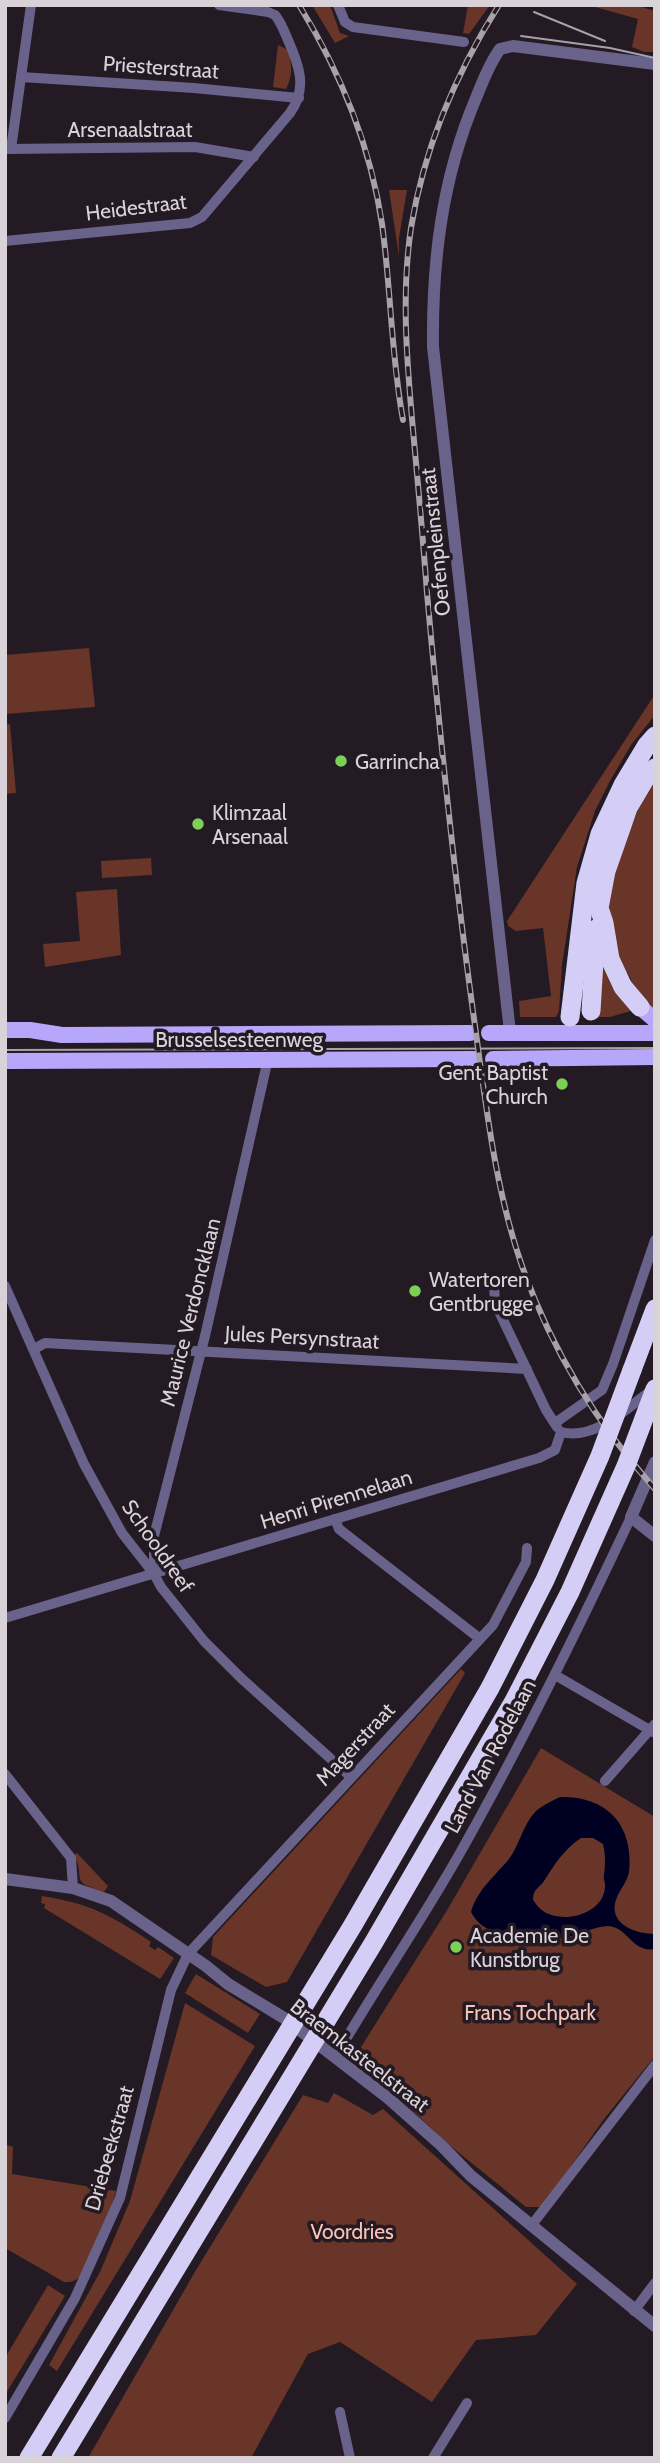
<svg xmlns="http://www.w3.org/2000/svg" width="660" height="2463" viewBox="0 0 660 2463" font-family="Cabin,sans-serif">
<rect width="100%" height="100%" fill="#231a23"/>
<!-- green -->
<g fill="#683528">
<polygon points="312,5 330,5 340,33 349,36 335,43"/>
<polygon points="468,5 490,5 469,34 463,33"/>
<polygon points="588,5 635,5 655,11 655,52 644,52 632,47 638,19"/>
<path d="M278,45l10,5c4,15 5,25 -2,39l-13,-2z"/>
<polygon points="389,190 407,190 399,238 399,256"/>
<polygon points="89,648 95,707 5,714 5,655"/>
<polygon points="655,694 655,715 631,745 610,781 595,811 577,867 562,965 559,1011 556,1017 520,1017 519,1001 551,996 543,928 516,931 508,926 507,921"/>
<polygon points="10,724 16,793 5,794 5,725"/>
<path d="M655,779v228h-10l-16,-19 2,-9c-16,-25 -26,-58 -22,-89 2,-14 10,-28 14,-41 10,-28 16,-44 32,-70z"/>
<polygon points="151,858 152,875 102,878 101,861"/>
<polygon points="117,889 121,955 45,967 43,944 80,941 76,892"/>
<polygon points="599,948 634,1010 610,1017 596,1017"/>
<polygon points="461,1669 465,1673 287,1982 266,1987 211,1955 213,1937"/>
<polygon points="541,1748 655,1817 655,2056 604,2119 542,2207 526,2207 453,2148 362,2064 361,2047 446,1912"/>
<path d="M77,1853l31,33 -4,6c-37,-12 -17,-12 -30,-37z"/>
<path d="M42,1896c50,8 68,19 109,46l-2,4 6,4 3,-3 16,11 -14,21 -116,-71 1,-4 -4,-1z"/>
<polygon points="196,1974 260,2014 248,2033 185,1993"/>
<polygon points="185,2003 255,2046 57,2371 49,2365 100,2272 130,2201"/>
<polygon points="334,2093 373,2115 383,2109 577,2284 536,2335 476,2340 432,2402 340,2342 308,2354 251,2458 88,2458 196,2270 303,2095 328,2103"/>
<path d="M5,2144l8,3 -1,27 104,17c-4,17 -26,75 -37,86 -4,5 -10,5 -15,5l-59,-34z"/>
<polygon points="48,2285 65,2296 5,2395 5,2358"/>
</g>
<!-- water -->
<path fill="#000122" fill-rule="evenodd" d="M560,1797c47,-1 74,28 69,75 -2,10 -8,16 -12,25 -11,26 17,37 38,37v15c-23,4 -27,-22 -47,-23 -13,0 -28,9 -42,11 -8,1 -18,0 -27,0 -24,0 -55,0 -68,-25 6,-22 24,-36 38,-53 11,-15 14,-35 27,-48 7,-6 16,-10 24,-14zM581,1838h12l10,6c3,12 2,21 1,32 -1,4 2,8 1,11 -1,20 -23,30 -40,30 -16,-1 -23,-4 -32,-17 0,-11 5,-11 11,-19 11,-17 19,-31 37,-43z"/>
<g fill="none" stroke-linecap="round" stroke-linejoin="round">
<!-- minor -->
<g stroke="#69628a" stroke-width="10">
<polyline points="338,5 345,22 353,27 464,42"/>
<polyline points="21,77 194,88 299,98"/>
<polyline points="5,149 195,147 254,157"/>
<polyline points="11,149 31,5"/>
<path d="M5,241l185,-18 12,-6 88,-104c18,-25 9,-48 -2,-73 -4,-9 -7,-18 -13,-25l-7,-3 -49,-7"/>
<polyline points="494,1284 495,1303 546,1410 557,1427"/>
<polyline points="5,1286 84,1464 122,1533 154,1574 161,1587 204,1641 241,1678 351,1777"/>
<polyline points="34,1349 45,1343 527,1369"/>
<polyline points="555,1423 602,1390 613,1364 655,1240"/>
<path d="M561,1432c34,9 66,-24 92,-43"/>
<polyline points="335,1519 339,1529 479,1638"/>
<polyline points="154,1574 154,1536 205,1336 268,1059"/>
<polyline points="5,1618 539,1458 555,1450 561,1432"/>
<polyline points="555,1675 655,1733"/>
<polyline points="5,1774 71,1858 73,1888"/>
<polyline points="605,1781 655,1724"/>
<path d="M336,2056c40,-69 85,-134 124,-203 62,-110 118,-223 171,-336"/>
<polyline points="531,2226 655,2065"/>
<polyline points="634,2311 655,2283"/>
<polyline points="340,2412 350,2458"/>
<polyline points="5,2418 75,2298 120,2198 171,1990 188,1954 493,1625 526,1562 527,1548"/>
<polyline points="433,2458 467,2403"/>
</g>
<!-- tertiary -->
<g stroke="#69628a" stroke-width="12">
<path d="M510,1032l-77,-685c-1,-86 9,-169 43,-249 7,-17 13,-34 24,-49l13,-3 142,18"/>
<polyline points="655,1462 631,1517 655,1536"/>
<polyline points="5,1879 73,1888 111,1901 206,1966 228,1984 284,2018 388,2098 441,2145 471,2176 655,2326"/>
</g>
<!-- primary -->
<g stroke="#b6a7fa" stroke-width="16">
<polyline points="640,1007 655,1020"/>
<polyline points="5,1030 30,1030 62,1035 470,1033"/>
<polyline points="489,1033 655,1033"/>
<polyline points="493,1059 655,1057"/>
<polyline points="5,1061 474,1059"/>
</g>
<!-- motorway -->
<g stroke="#d4cef6" stroke-width="19">
<polyline points="640,1007 623,987 610,959 604,923 599,908 606,871 628,808 648,774 655,768"/>
<polyline points="591,1011 596,929"/>
<polyline points="570,1017 586,883 600,834 623,785 647,745 655,736"/>
<polyline points="632,1370 655,1309"/>
</g>
<!-- tram -->
<g stroke="#a8a1a8" stroke-width="2">
<polyline points="534,12 605,41"/>
<polyline points="521,36 610,48 655,58"/>
<polyline points="5,1050 655,1048"/>
</g>
<defs>
<g id="rail">
<path d="M299,5c42,68 71,139 83,219 9,65 9,131 21,196"/>
<path d="M499,5c-43,68 -75,143 -88,223 -10,67 -4,135 2,202 5,54 10,109 14,163 13,145 28,289 48,433 11,80 20,161 46,237 29,84 75,160 134,226"/>
</g>
</defs>
<!-- rail casing -->
<use href="#rail" stroke="#a8a1a8" stroke-width="6"/>
<!-- rail -->
<use href="#rail" stroke="#231a23" stroke-width="3.5" stroke-dasharray="10" stroke-linecap="butt"/>
<!-- motorway-bridge -->
<g stroke="#d4cef6" stroke-width="19">
<polyline points="29,2458 353,1925 490,1688 545,1580 600,1456 632,1370"/>
<polyline points="61,2458 374,1942 514,1701 570,1592 626,1466 655,1389"/>
</g>
</g>
<!-- markers -->
<g fill="#7bd156" stroke="#231a23" stroke-width="2.5">
<circle cx="341" cy="761" r="7"/>
<circle cx="198" cy="824" r="7"/>
<circle cx="562" cy="1084" r="7"/>
<circle cx="415" cy="1291" r="7"/>
<circle cx="456" cy="1947" r="7"/>
</g>
<g text-anchor="middle" dominant-baseline="central" stroke-width="7" stroke-linejoin="round" paint-order="stroke">
<!-- street labels -->
<g font-size="21" fill="#d9d3d9" stroke="#231a23">
<text transform="translate(161 67) rotate(4)">Priesterstraat</text>
<text x="130" y="129">Arsenaalstraat</text>
<text transform="translate(136 207) rotate(-7)">Heidestraat</text>
<text transform="translate(435 542) rotate(-96)">Oefenpleinstraat</text>
<text x="239" y="1039">Brusselsesteenweg</text>
<text transform="translate(190 1312) rotate(-76)">Maurice Verdoncklaan</text>
<text transform="translate(302 1337) rotate(3)">Jules Persynstraat</text>
<text transform="translate(336 1499) rotate(-17)">Henri Pirennelaan</text>
<text transform="translate(158 1546) rotate(55)">Schooldreef</text>
<text transform="translate(355 1744) rotate(-47)">Magerstraat</text>
<text transform="translate(490 1756) rotate(-62)">Land Van Rodelaan</text>
<text transform="translate(360 2055) rotate(38)">Braemkasteelstraat</text>
<text transform="translate(109 2148) rotate(-74)">Driebeekstraat</text>
</g>
<!-- poi labels -->
<g font-size="21" fill="#d9d3d9" stroke="#231a23" text-anchor="start">
<text x="355" y="761">Garrincha</text>
<text x="212" y="812">Klimzaal<tspan x="212" dy="24">Arsenaal</tspan></text>
<text x="548" y="1072" text-anchor="end">Gent Baptist<tspan x="548" dy="24">Church</tspan></text>
<text x="429" y="1279">Watertoren<tspan x="429" dy="24">Gentbrugge</tspan></text>
<text x="470" y="1935">Academie De<tspan x="470" dy="24">Kunstbrug</tspan></text>
</g>
<!-- park labels -->
<g font-size="21" fill="#f9c3b5" stroke="#231a23">
<text x="530" y="2012">Frans Tochpark</text>
<text x="352" y="2231">Voordries</text>
</g>
</g>
<!-- border -->
<rect width="660" height="2463" fill="none" stroke="#d9d3d9" stroke-width="14"/>
</svg>
